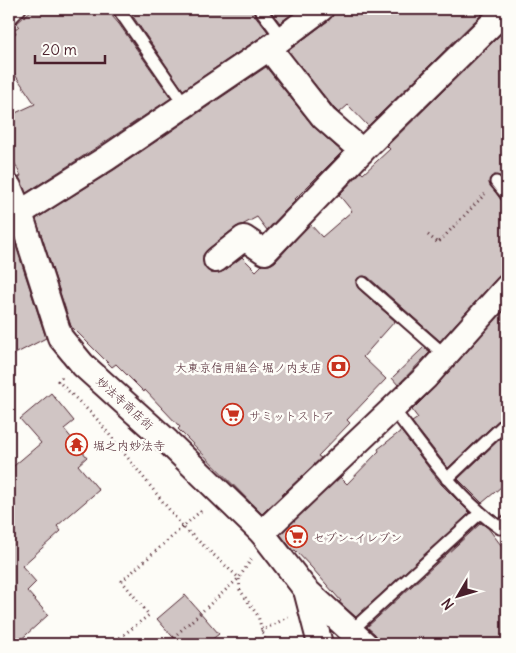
<svg xmlns="http://www.w3.org/2000/svg" width="516" height="653" viewBox="0 0 516 653" font-family="Delius,'Klee One',sans-serif">
<rect width="100%" height="100%" fill="#fdfcf7"/>
<filter id="ink" filterUnits="userSpaceOnUse"><feTurbulence type="fractalNoise" baseFrequency=".02" numOctaves="2"/><feDisplacementMap in="SourceGraphic" scale="10" xChannelSelector="R" yChannelSelector="G"/><feConvolveMatrix kernelMatrix="1 2 1 2 8 2 1 2 1" color-interpolation-filters="sRGB"/></filter>
<g filter="url(#ink)">
<!-- building -->
<g fill="#d0c5c4" stroke="#4a1f2b">
<polygon points="33,9 106,9 119,24 171,98 99,146 26,193 19,177 21,176 9,152 9,116 35,104 9,66 9,39 16,33 14,30 19,26 17,23"/>
<polygon points="140,9 253,9 254,14 268,32 183,90 132,15"/>
<polygon points="269,9 298,9 280,23"/>
<polygon points="335,9 481,9 484,12 368,126 348,105 339,113 334,108 288,51 329,20 333,15"/>
<polygon points="503,32 507,37 507,184 501,177 495,175 491,177 489,183 501,200 507,202 507,274 502,274 497,278 440,341 368,277 364,276 358,278 356,282 358,288 395,321 363,357 386,379 347,420 350,423 318,456 321,458 262,514 178,429 180,427 145,390 144,392 116,364 112,367 71,326 36,219 114,170 266,67 313,126 342,152 294,200 295,201 267,230 257,217 244,224 236,227 208,249 203,255 203,262 205,268 211,273 218,273 224,271 242,257 256,271 262,265 269,265 275,262 310,224 322,237 352,211 339,195 361,172 363,174 390,149 387,146"/>
<polygon points="13,237 46,338 9,357 9,238"/>
<polygon points="507,307 507,415 502,417 448,468 412,422 418,418 412,410 436,386"/>
<polygon points="424,347 430,352 398,385 392,378"/>
<polygon points="51,393 74,421 64,429 87,457 78,465 99,490 57,526 61,531 22,566 36,582 27,591 48,615 16,644 9,644 9,470 41,443 20,419"/>
<polygon points="401,431 441,484 470,513 356,617 339,602 341,601 312,568 295,550 293,551 280,534 340,477 347,484 379,451 378,449"/>
<polygon points="507,432 507,482 482,503 458,479"/>
<polygon points="481,523 488,528 507,553 507,644 378,644 378,639 375,634 367,627"/>
<polygon points="185,595 219,634 206,644 179,644 157,619"/>
</g>
<g fill="none" stroke-linecap="round" stroke-linejoin="round">
<defs>
<g id="service">
<polyline points="260,9 281,37"/>
<polyline points="121,13 185,105"/>
<polyline points="9,20 20,9"/>
<polyline points="496,182 507,195"/>
<polyline points="363,283 446,356"/>
<path d="M393,409c33,42 63,88 107,119l7,-7"/>
<polyline points="447,479 507,422"/>
<polyline points="351,631 479,514"/>
</g>
<g id="minor">
<polyline points="269,48 324,118 362,151"/>
<polyline points="9,187 20,213 60,337 83,365 168,442 262,533 306,590 365,644"/>
<polyline points="20,213 107,158 185,105 269,48 321,9"/>
<polyline points="216,260 244,238 265,252 362,151 507,9"/>
<polyline points="262,533 426,377 507,287"/>
<polyline points="306,590 320,644"/>
</g>
</defs>
<!-- service casing -->
<use href="#service" stroke="#4a1f2b" stroke-width="15"/>
<!-- minor casing -->
<use href="#minor" stroke="#4a1f2b" stroke-width="28"/>
<!-- path -->
<g stroke="#4a1f2b" stroke-width="3" stroke-dasharray="1 4" stroke-linecap="butt">
<polyline points="428,235 438,243 485,194"/>
<polyline points="62,377 58,381 96,418 183,527 239,578 240,590 258,616 266,644"/>
<polyline points="261,631 288,617"/>
<polyline points="112,644 149,615 122,581 203,509"/>
<polyline points="166,644 239,578 252,558"/>
<polyline points="288,644 296,638"/>
</g>
<!-- service -->
<use href="#service" stroke="#fdfcf7" stroke-width="11"/>
<!-- minor -->
<use href="#minor" stroke="#fdfcf7" stroke-width="24"/>
</g>
</g>
<!-- icons -->
<defs>
<symbol id="bank-ring" viewBox="-11 -11 22 22"><circle r="9.5" fill="#fdfcf7" stroke="#c8321e" stroke-width="1.5"/><path d="M-6-4H6V4H-6ZM0-2.3a2.3 2.3 0 1 0 0 4.6a2.3 2.3 0 1 0 0-4.6Z" fill="#c8321e"/></symbol>
<symbol id="supermarket-ring" viewBox="-11 -11 22 22"><circle r="9.5" fill="#fdfcf7" stroke="#c8321e" stroke-width="1.5"/><path d="M-6-5.5h2.5l.6 2H6L4.5 2H-2.5L-4.4-4H-6ZM-1.5 3.2a1.3 1.3 0 1 0 .1 0ZM3 3.2a1.3 1.3 0 1 0 .1 0Z" fill="#c8321e"/></symbol>
<symbol id="temple-ring" viewBox="-11 -11 22 22"><circle r="9.5" fill="#fdfcf7" stroke="#c8321e" stroke-width="1.5"/><path d="M0-6L5-2H3V0L6.5 2.5H4V6H1.5V3h-3V6H-4V2.5H-6.5L-3 0V-2H-5Z" fill="#c8321e"/></symbol>
</defs>
<g fill-rule="evenodd">
<use href="#bank-ring" x="326" y="354" width="25" height="25"/>
<use href="#supermarket-ring" x="220" y="402" width="25" height="25"/>
<use href="#temple-ring" x="64" y="432" width="25" height="25"/>
<use href="#supermarket-ring" x="284" y="524" width="25" height="25"/>
</g>
<g text-anchor="middle" dominant-baseline="central" stroke-width="5" stroke-linejoin="round" paint-order="stroke">
<!-- poi labels -->
<g font-size="12" fill="#4a1f2b" stroke="#fdfcf7" text-anchor="start">
<text x="322" y="367" text-anchor="end">大東京信用組合 堀ノ内支店</text>
<text x="249" y="415">サミットストア</text>
<text x="93" y="445">堀之内妙法寺</text>
<text x="313" y="537">セブン-イレブン</text>
</g>
<!-- street labels -->
<g font-size="12" fill="#4a1f2b" stroke="#fdfcf7">
<text transform="translate(125 403) rotate(42)">妙法寺商店街</text>
</g>
</g>
<!-- margin -->
<rect width="516" height="653" fill="none" stroke="#fdfcf7" stroke-width="30"/>
<rect x="15" y="15" width="486" height="623" fill="none" stroke="#4a1f2b" stroke-width="2" filter="url(#ink)"/>
<!-- north arrow -->
<g transform="translate(458 596) rotate(232)" stroke="#fdfcf7" stroke-width="4" paint-order="stroke">
<path d="M0-4L9 19L0 12L-9 19Z" fill="#4a1f2b"/>
<text y="-8" font-size="14" font-weight="bold" text-anchor="middle" fill="#4a1f2b">N</text>
</g>
<!-- scale -->
<path d="M35 55v8h70v-8" fill="none" stroke="#4a1f2b" stroke-width="2.5"/>
<text x="42" y="55" font-size="15" fill="#4a1f2b" stroke="#fdfcf7" stroke-width="4" paint-order="stroke">20 m</text>
</svg>
